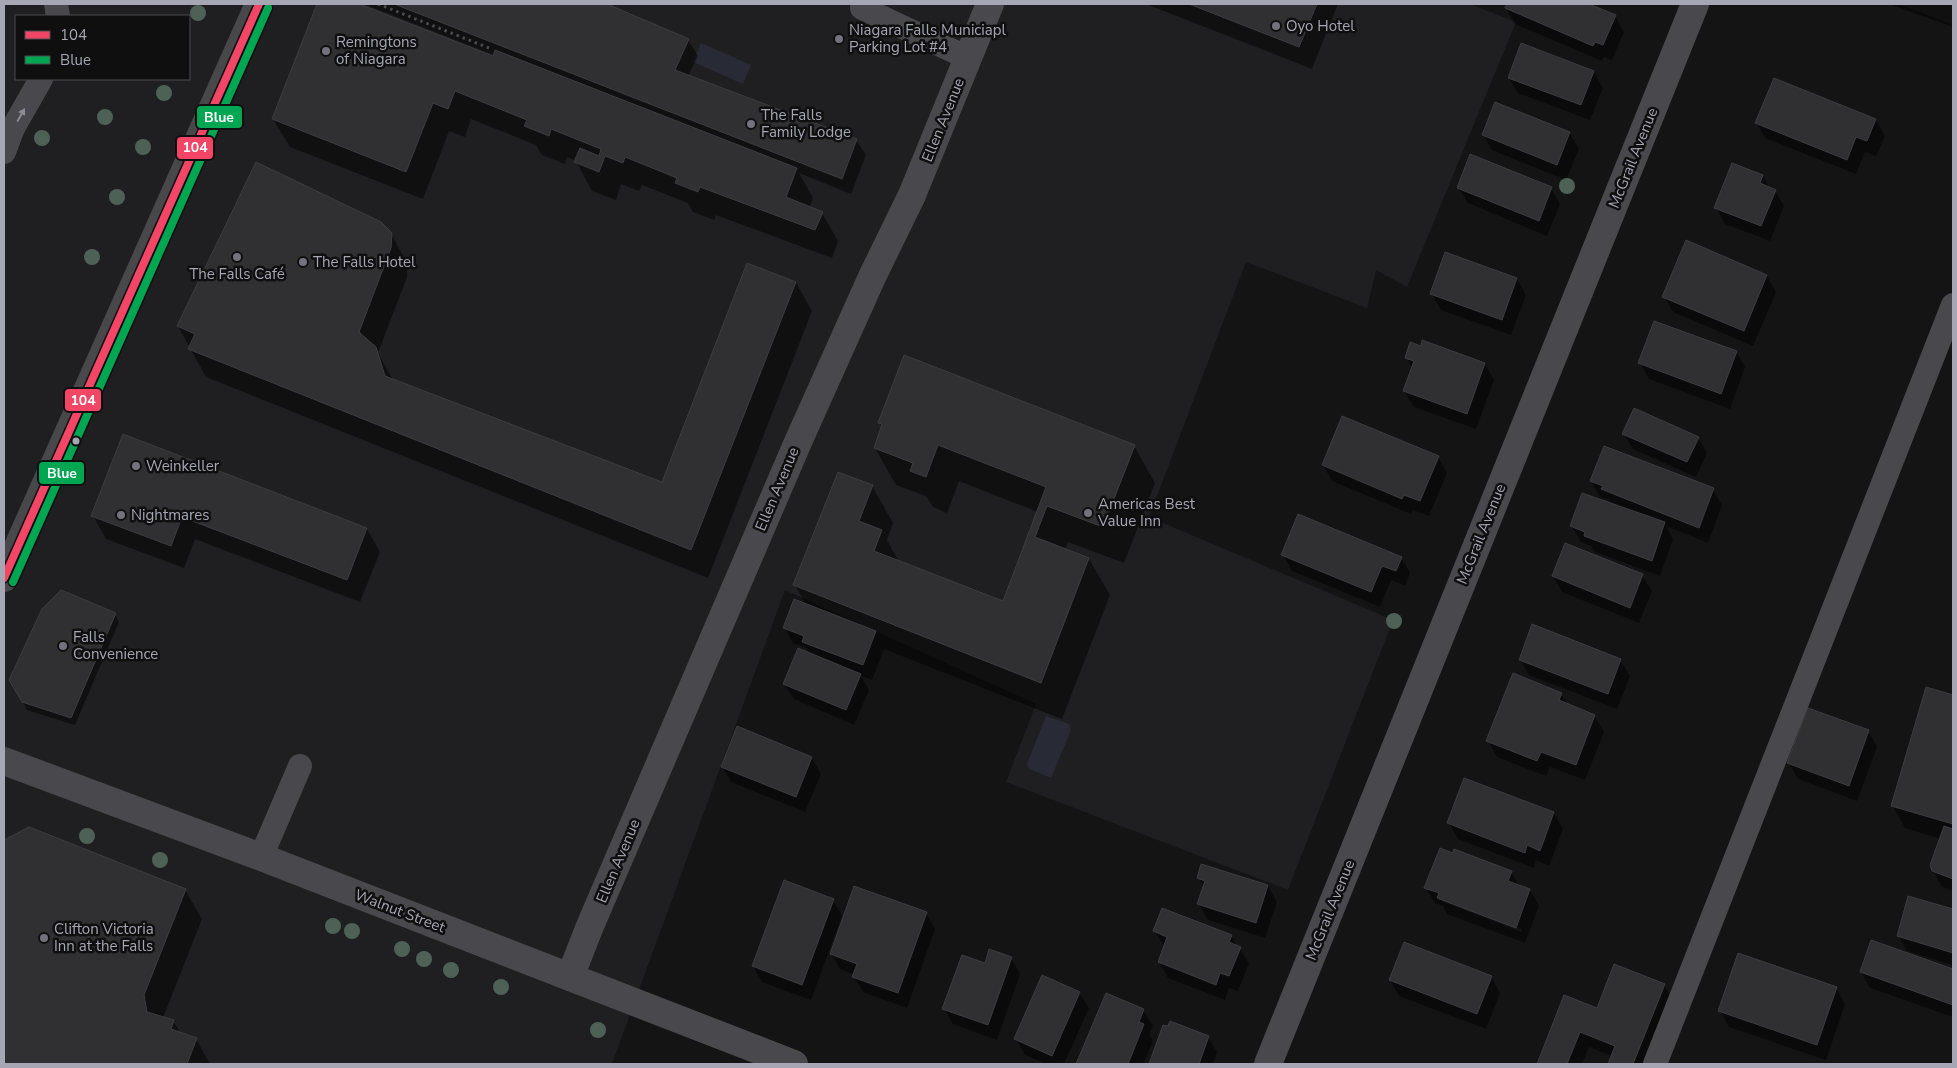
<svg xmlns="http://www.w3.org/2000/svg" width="1957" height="1068" viewBox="0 0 1957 1068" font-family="'Nunito Sans',sans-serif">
<rect width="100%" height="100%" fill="#141415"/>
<!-- built -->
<g fill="#1f1e20" fill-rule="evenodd">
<path d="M4,4h1466l46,18 -109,265 -31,-17 -9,38 -121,-46 -97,255 244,103 -105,270 -282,-108 30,-78 -251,-114 -173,474h-608zM16,16h173v63h-173z"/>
<polygon points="1899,4 1953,4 1953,25"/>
</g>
<!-- water -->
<g fill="#282b36">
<polygon points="701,43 751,65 743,84 693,62"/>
<polygon points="1046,716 1069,724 1071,730 1051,778 1029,769 1027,764"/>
</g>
<!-- shadow -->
<g fill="#0007" fill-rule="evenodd">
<polygon points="319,4 355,4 494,58 494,55 364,4 603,4 688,40 698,56 688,76 856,140 866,155 851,194 799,173 813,198 809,208 822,213 838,241 832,258 716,215 714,220 693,212 688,203 642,185 639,191 621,184 616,200 592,191 576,161 567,157 565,164 542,155 536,145 471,119 465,137 449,131 423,199 290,147 273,119"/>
<polygon points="1146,4 1338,4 1312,69"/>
<polygon points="1508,4 1586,4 1615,16 1624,32 1612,60 1604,57 1602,61 1515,24 1506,8"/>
<polygon points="1889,4 1953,4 1953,27"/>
<polygon points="1594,72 1603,88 1590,120 1518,93 1509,78"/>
<polygon points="1495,104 1570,133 1579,149 1566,180 1492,150 1483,134"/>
<polygon points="1876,120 1885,136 1876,156 1865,152 1856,174 1765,138 1756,122"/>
<polygon points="1763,176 1770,189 1775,191 1784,206 1770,241 1725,224 1716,208"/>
<polygon points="1458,187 1551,188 1560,204 1547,236 1468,203"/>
<polygon points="391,234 407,263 407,277 378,353 393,380 663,484 796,283 812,311 708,578 206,377 178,326"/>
<polygon points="1767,276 1776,292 1753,346 1673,312 1664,297"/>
<polygon points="1517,279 1526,295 1511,335 1441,310 1432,294"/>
<polygon points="1422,347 1485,364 1494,380 1476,429 1414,407 1404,391 1413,369 1406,357"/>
<polygon points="1736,352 1745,367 1730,409 1649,379 1640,363"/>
<polygon points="879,423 1134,446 1155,483 1124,563 1068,542 1065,549 1089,559 1110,595 1062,719 884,649 872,680 861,676 869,690 854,725 794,699 784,684 810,654 807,648 793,643 784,627 806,605 795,585 872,486 893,523 887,540 899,562 1004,602 1038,512 959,481 947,513 933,507 926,496 896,485 875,448 882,428"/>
<polygon points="1624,434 1698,438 1707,453 1696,477 1633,449"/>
<polygon points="124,436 367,529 380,552 360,602 195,539 184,568 106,539 93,516"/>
<polygon points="1438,457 1447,473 1429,516 1413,510 1411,514 1332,481 1323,465"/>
<polygon points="1591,481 1713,490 1722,505 1708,543 1666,526 1673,539 1660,576 1595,552 1591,546 1581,542 1572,526 1612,505 1609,500 1600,497"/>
<polygon points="1283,555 1401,558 1410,573 1405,586 1391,580 1380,607 1292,571"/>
<polygon points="1642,575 1652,591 1639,623 1562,592 1553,576"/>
<polygon points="115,614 119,622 75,725 27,710 11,680"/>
<polygon points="1520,660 1620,660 1630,676 1617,709 1529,675"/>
<polygon points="1927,689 1953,697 1953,891 1942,887 1933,871 1941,839 1905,828 1892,805"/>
<polygon points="1561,694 1568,705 1594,716 1604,732 1585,780 1550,767 1546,776 1497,757 1488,741"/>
<polygon points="1868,731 1877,747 1857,801 1798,779 1789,763"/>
<polygon points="812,758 821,774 805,812 731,782 722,767"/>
<polygon points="1554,813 1563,829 1549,866 1536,860 1534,868 1458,839 1449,823"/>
<polygon points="29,828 185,890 202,919 163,1018 173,1021 181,1034 196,1039 210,1064 4,1064 4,842"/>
<polygon points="1202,865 1268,886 1277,902 1265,938 1208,920 1199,904 1204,887 1199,878"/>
<path d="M1511,872l9,15 10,3 9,16 -14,37 -78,-29 -4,-8 -8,-3 -9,-15zM1442,899l80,30 -1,3 -79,-31z"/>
<polygon points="1909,897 1953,911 1953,965 1907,951 1898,935"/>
<polygon points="833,900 842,916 811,1000 762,982 753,966"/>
<polygon points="926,913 935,929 907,1008 863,992 854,977 855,975 840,969 831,954"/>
<polygon points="1154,931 1231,936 1249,963 1238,991 1229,988 1225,1000 1168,978 1159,962 1165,947"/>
<polygon points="1872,942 1953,970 1953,1017 1870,988 1861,972"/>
<polygon points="1011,958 1020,974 997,1040 953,1024 944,1009 985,965"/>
<polygon points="1491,977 1500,993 1486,1029 1399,996 1390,980"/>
<polygon points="1664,985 1673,1000 1648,1064 1609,1064 1612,1056 1589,1047 1582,1064 1538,1064 1565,997 1597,1009"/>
<polygon points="1836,988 1845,1004 1826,1060 1729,1027 1720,1011"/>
<polygon points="1079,993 1089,1008 1064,1064 1046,1064 1025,1055 1016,1039"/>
<polygon points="1107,995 1143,1010 1153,1026 1149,1034 1153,1041 1143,1064 1077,1064"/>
<polygon points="1164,1026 1208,1037 1217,1052 1213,1064 1150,1064"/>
</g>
<!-- building -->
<g fill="#303032" stroke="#3d3d41">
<polygon points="317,4 359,4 493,56 495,50 797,168 786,197 823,212 815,230 700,187 698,192 675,183 677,178 625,157 623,163 605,156 599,172 574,162 580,148 599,156 601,149 551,129 549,136 524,126 527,120 455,91 448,109 433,103 406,172 272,119"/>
<polygon points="394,4 607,4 689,39 675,70 857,139 842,179"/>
<polygon points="1189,4 1317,4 1299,47"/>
<polygon points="1507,4 1589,4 1616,15 1603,45 1595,42 1593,46 1505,8"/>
<polygon points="1521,43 1594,71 1581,105 1508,78"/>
<polygon points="1774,78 1876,119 1867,141 1856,137 1847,160 1755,123"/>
<polygon points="1495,102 1570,132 1557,165 1482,135"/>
<polygon points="1470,154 1552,187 1539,221 1457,188"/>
<polygon points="256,162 381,222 392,233 391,248 359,332 376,347 385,376 662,482 747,263 796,282 691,550 188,349 195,334 177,326"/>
<polygon points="1732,163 1763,175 1760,183 1776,190 1761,226 1714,208"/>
<polygon points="1686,240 1767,275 1744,331 1662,297"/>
<polygon points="1445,252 1517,278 1502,320 1430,294"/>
<polygon points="1654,321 1737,351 1721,394 1638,363"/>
<polygon points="1422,340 1485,363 1467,414 1403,391 1414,361 1405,358 1410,342 1421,346"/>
<polygon points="904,355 1135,445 1103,527 1047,506 1035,537 1089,558 1041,683 793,585 838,472 873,485 859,521 882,530 874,551 1003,601 1046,487 938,445 926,477 910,471 913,463 874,448 882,424 878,423"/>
<polygon points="1634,408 1699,437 1687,462 1622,434"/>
<polygon points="1342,416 1439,456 1420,501 1404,495 1402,499 1322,465"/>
<polygon points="123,434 367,528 347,580 182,517 171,546 91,516"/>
<polygon points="1604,446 1714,488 1699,528 1601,489 1603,486 1590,481"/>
<polygon points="1582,493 1665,522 1652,561 1584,536 1585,532 1570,526"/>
<polygon points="1298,514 1402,557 1396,571 1382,566 1371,592 1281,555"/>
<polygon points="1565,543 1643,574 1630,608 1552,576"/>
<polygon points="61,590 116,613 71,718 22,702 9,680 42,609"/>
<polygon points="794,599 876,631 863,665 802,642 804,636 783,628"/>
<polygon points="1532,624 1621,659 1608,694 1519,660"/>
<polygon points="798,648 861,674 846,710 783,684"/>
<polygon points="1513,673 1562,693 1559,700 1595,715 1576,765 1541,752 1537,761 1486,741"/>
<polygon points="1926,687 1953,695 1953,824 1891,806"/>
<polygon points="1808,708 1869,730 1849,786 1787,763"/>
<polygon points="737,726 812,757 796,797 721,767"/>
<polygon points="1464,778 1554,812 1540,851 1527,845 1525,853 1447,823"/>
<polygon points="1944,826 1953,829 1953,879 1932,871 1930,865"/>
<polygon points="29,827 186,889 144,995 147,1012 174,1020 171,1029 197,1038 187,1064 4,1064 4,840"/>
<polygon points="1440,848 1453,853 1454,849 1512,871 1508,881 1530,889 1516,928 1437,898 1439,893 1424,888"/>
<polygon points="1201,864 1268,885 1256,923 1197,904 1205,881 1197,878"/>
<polygon points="784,880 834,899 802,985 752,966"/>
<polygon points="854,886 927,912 898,993 852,977 857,964 830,954"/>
<polygon points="1908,896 1953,909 1953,953 1897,936"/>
<polygon points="1162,908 1232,935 1229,942 1241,947 1229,976 1220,973 1216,985 1158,962 1167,937 1153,931"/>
<polygon points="1871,940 1953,969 1953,1005 1860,972"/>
<polygon points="1404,942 1492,976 1477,1014 1389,980"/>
<polygon points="989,949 1012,957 988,1025 942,1009 962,955 985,963"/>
<polygon points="1738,953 1837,987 1817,1045 1718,1011"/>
<polygon points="1614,964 1665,984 1633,1064 1608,1064 1615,1046 1580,1032 1567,1064 1537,1064 1564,995 1597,1008"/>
<polygon points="1042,975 1080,992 1052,1056 1014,1039"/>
<polygon points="1106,993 1144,1009 1139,1022 1144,1024 1128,1064 1076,1064"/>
<polygon points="1170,1021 1209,1036 1199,1064 1149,1064 1163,1025 1168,1026"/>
</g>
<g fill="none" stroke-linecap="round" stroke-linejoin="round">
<!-- path -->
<polyline stroke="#4a4a4f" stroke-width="3" stroke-dasharray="2.5 4" stroke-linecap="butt" points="378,4 489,48"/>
<!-- service -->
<g stroke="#49494d" stroke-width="24">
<polyline points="56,4 58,16"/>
<polyline points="862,8 968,58"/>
<polyline points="4,152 13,128 41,79"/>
<polyline points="261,857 300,766"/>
<polyline points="1655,1064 1953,305"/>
</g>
<!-- minor -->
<g stroke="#49494d" stroke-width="28">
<polyline points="4,761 261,857 794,1064"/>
<polyline points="570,977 590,926 798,442 872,277 912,195 990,4"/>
<polyline points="1268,1064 1695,4"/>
</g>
<!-- secondary -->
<polyline stroke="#48484b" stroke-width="28" points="4,578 259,4"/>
<defs>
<polyline id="bus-1" points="4,578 259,4"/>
<polyline id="bus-2" points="13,582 268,8"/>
</defs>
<!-- bus-1 casing -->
<use href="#bus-1" stroke="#0f0f10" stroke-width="11"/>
<!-- bus-2 casing -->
<use href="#bus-2" stroke="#0f0f10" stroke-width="11"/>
<!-- bus-1 -->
<use href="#bus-1" stroke="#f34667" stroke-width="8"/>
<!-- bus-2 -->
<use href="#bus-2" stroke="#00a651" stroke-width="8"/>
</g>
<!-- trees -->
<g fill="#4e6157">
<circle cx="198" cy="13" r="8"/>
<circle cx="164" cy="93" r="8"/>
<circle cx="105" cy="117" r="8"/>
<circle cx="42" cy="138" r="8"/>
<circle cx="143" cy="147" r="8"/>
<circle cx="1567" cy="186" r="8"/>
<circle cx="117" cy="197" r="8"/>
<circle cx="92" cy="257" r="8"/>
<circle cx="1394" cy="621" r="8"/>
<circle cx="87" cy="836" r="8"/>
<circle cx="160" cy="860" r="8"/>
<circle cx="333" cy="926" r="8"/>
<circle cx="352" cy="931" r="8"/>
<circle cx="402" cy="949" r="8"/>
<circle cx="424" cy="959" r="8"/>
<circle cx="451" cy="970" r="8"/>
<circle cx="501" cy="987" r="8"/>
<circle cx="598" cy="1030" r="8"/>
</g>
<!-- one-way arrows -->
<defs><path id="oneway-solid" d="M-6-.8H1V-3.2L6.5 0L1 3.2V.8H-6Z" transform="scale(1.25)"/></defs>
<use fill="#8b8a96" href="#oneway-solid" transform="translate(21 115) rotate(-61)"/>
<!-- markers -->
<g fill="#74737d" stroke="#0f0f10" stroke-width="2">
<circle cx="1276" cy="26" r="5"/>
<circle cx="839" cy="39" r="5"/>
<circle cx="326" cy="51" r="5"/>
<circle cx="751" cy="124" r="5"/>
<circle cx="237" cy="257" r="5"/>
<circle cx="303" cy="262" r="5"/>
<circle cx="136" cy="466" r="5"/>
<circle cx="1088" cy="513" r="5"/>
<circle cx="121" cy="515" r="5"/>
<circle cx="63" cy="646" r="5"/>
<circle cx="44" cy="938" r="5"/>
</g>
<circle fill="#a7a6b5" stroke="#0f0f10" stroke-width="2" cx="76" cy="441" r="4.5"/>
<g text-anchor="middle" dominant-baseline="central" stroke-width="5" stroke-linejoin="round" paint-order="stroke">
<!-- poi labels -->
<g font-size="15" fill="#a7a6b5" stroke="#0f0f10" text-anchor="start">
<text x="1286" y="26">Oyo Hotel</text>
<text x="849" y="30">Niagara Falls Municiapl<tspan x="849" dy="17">Parking Lot #4</tspan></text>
<text x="336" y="42">Remingtons<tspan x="336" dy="17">of Niagara</tspan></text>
<text x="761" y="115">The Falls<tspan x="761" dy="17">Family Lodge</tspan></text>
<text x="313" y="262">The Falls Hotel</text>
<text x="237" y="274" text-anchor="middle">The Falls Café</text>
<text x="146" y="466">Weinkeller</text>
<text x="1098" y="504">Americas Best<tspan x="1098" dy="17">Value Inn</tspan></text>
<text x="131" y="515">Nightmares</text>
<text x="73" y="637">Falls<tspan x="73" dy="17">Convenience</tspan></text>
<text x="54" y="929">Clifton Victoria<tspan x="54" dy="17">Inn at the Falls</tspan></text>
</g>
<!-- street labels -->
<g font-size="15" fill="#a7a6b5" stroke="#0f0f10">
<text transform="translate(943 120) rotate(-68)">Ellen Avenue</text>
<text transform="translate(1633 158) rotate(-68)">McGrail Avenue</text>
<text transform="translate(777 489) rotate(-67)">Ellen Avenue</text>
<text transform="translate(1481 534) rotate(-68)">McGrail Avenue</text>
<text transform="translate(618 861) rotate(-67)">Ellen Avenue</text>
<text transform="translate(1330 910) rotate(-68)">McGrail Avenue</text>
<text transform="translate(400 911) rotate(21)">Walnut Street</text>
</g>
</g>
<g stroke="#0f0f10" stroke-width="2">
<rect x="196" y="105" width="47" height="24" rx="5" fill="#00a651"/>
<rect x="176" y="136" width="38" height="24" rx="5" fill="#f34667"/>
<rect x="64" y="388" width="38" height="24" rx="5" fill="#f34667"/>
<rect x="38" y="461" width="47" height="24" rx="5" fill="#00a651"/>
</g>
<g font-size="14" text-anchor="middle" font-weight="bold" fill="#fff">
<text x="219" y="122">Blue</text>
<text x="195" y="152">104</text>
<text x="83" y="405">104</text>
<text x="62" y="478">Blue</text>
</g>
<!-- border -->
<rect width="1957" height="1068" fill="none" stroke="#a7a6b5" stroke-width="10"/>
<!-- legend -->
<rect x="15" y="15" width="175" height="65" fill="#0f0f10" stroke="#4c4b52"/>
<rect x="25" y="31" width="25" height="8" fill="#f34667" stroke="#4c4b52"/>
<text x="60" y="40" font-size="15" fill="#a7a6b5">104</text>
<rect x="25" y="56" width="25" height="8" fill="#00a651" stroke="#4c4b52"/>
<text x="60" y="65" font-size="15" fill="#a7a6b5">Blue</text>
</svg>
